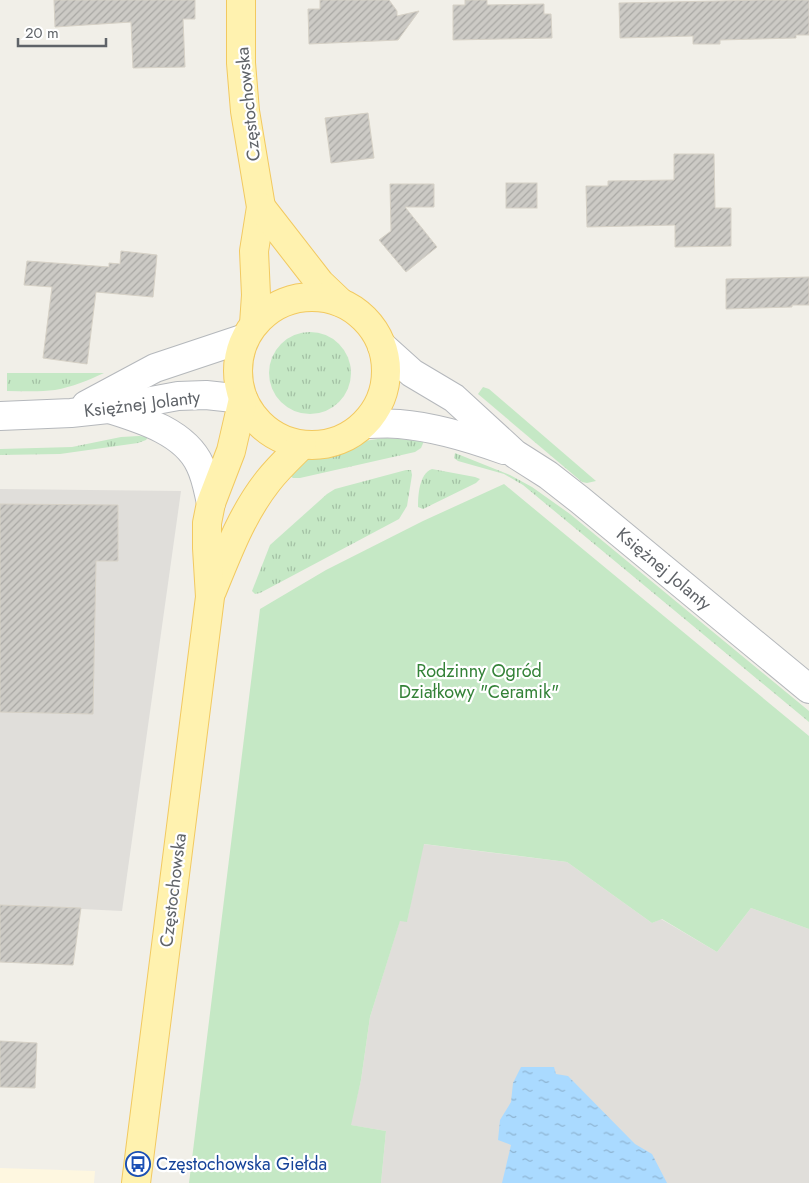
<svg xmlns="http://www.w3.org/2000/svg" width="809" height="1183" viewBox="0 0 809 1183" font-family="Jost,sans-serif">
<defs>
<pattern id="grass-tufts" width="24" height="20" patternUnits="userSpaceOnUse" patternTransform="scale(1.25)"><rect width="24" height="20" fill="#c5e8c5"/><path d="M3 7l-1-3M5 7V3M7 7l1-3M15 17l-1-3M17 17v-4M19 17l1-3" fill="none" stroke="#a3c0a4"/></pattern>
<pattern id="water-ripples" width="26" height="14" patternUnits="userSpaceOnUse" patternTransform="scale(1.25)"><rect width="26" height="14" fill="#aadaff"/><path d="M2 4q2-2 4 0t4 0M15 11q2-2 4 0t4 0" fill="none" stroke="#8eb4d2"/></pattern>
<pattern id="building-hatch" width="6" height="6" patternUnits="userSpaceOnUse" patternTransform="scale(1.25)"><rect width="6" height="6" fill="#cccac5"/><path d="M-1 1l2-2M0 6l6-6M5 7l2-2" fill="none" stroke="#a9a8a4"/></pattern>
</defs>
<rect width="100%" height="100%" fill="#f1efe8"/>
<!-- commercial -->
<polygon fill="#fef7e0" points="0,1168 95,1171 94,1183 0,1183"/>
<!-- industrial -->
<g fill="#e0deda">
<polygon points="0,489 181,491 122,911 0,905"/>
<polygon points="423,844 567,862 652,923 661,919 717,952 751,908 809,929 809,1183 381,1183 386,1131 350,1125 361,1080 370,1017 400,920 407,921"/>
</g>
<!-- grass -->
<g fill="url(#grass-tufts)">
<circle cx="310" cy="373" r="41"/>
<path d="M7,373h97c-15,7 -32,14 -49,17 -15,2 -32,1 -48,1z"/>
<polygon points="483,387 489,389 596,481 587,483 582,482 478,394"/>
<polygon points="139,436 148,437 146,440 138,443 60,454 0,455 0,449 72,447 121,437"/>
<path d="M386,438l38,3 -3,7 -6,4 -115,26h-7l-6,-4c28,-24 63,-32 99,-36z"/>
<polygon points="455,453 510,475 532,487 570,514 809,711 809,722 523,485 504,474 458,461 454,458"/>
<path d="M432,469l43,8 5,2 -4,4 -53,26 -5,-2c0,-12 1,-33 14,-38z"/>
<polygon points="406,470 411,470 412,475 407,506 399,519 260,593 255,594 252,591 270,545 327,494 335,489"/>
</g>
<!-- garden -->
<polygon fill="#c5e8c5" points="504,484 809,736 809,929 751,908 717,952 662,919 652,923 567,862 424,844 407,922 400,921 370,1017 361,1080 351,1125 386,1131 381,1183 189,1183 260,609 326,570 423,521"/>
<!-- water -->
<polygon fill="url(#water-ripples)" points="521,1067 554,1067 556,1074 568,1076 635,1144 652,1154 667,1183 502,1183 511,1145 498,1140 500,1120 511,1102 513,1083"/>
<!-- building -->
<g fill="url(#building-hatch)" stroke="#d6d1c6">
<polygon points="54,0 195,0 195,19 183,19 185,67 133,68 131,22 55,27"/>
<polygon points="320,0 389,0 397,11 397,16 419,11 398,40 309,44 308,9 320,9"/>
<polygon points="465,0 487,0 487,5 544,4 544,14 551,14 552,38 453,40 453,5 465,5"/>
<polygon points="767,0 809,0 809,35 796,35 796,38 720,40 720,44 693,44 693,36 620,38 619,3"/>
<polygon points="368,113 374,158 331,163 325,118"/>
<polygon points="674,154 714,154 715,208 731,208 731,246 675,247 675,225 587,227 586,186 608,186 608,181 674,180"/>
<rect x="506" y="183" width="31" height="25"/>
<polygon points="390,184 434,184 434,207 405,207 437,247 406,272 379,240 391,231"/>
<polygon points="121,251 157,255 153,297 96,292 87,364 43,358 52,287 24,285 27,261 109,267 109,263 120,264"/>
<polygon points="809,277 809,305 792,305 792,307 726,309 726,279"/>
<polygon points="0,504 118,505 118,561 96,561 93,714 0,712"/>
<polygon points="0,905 81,908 73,965 0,962"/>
<polygon points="0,1041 37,1043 35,1088 0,1087"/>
</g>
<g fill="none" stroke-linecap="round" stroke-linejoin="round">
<defs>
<g id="minor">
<polyline points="382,346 412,373 454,398 515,454 548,475 580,500 809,689"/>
<polyline points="86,405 155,368 245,338"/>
<path d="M109,409c32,10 76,23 91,56 6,12 8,25 11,38"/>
<polyline points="0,416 71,413 108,409 178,396 206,395 243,399"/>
<path d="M365,424c11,0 23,-1 34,0 36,3 72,14 105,26"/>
</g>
<g id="major">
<polyline points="241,0 241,63 245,111 261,207 254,251 256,295 254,324"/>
<polyline points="261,207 320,283 340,302"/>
<circle cx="312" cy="371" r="74"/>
<path d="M212,591c16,-39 30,-77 56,-110 10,-13 22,-24 34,-36"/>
<polyline points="136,1183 210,597 207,548 207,523 211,503 231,451 243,399"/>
</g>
</defs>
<!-- minor casing -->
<use href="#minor" stroke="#b5b8bc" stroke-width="30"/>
<!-- major casing -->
<use href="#major" stroke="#f2c960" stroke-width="30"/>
<!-- minor -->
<use href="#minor" stroke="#fff" stroke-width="28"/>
<!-- major -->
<use href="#major" stroke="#fff2af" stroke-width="28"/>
</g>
<!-- icons -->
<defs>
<symbol id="bus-ring" viewBox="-11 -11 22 22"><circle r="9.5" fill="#fff" stroke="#1a4fb4" stroke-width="1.5"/><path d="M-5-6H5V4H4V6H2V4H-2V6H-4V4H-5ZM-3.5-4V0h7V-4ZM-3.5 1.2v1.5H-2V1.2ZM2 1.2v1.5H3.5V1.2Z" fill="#1a4fb4"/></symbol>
</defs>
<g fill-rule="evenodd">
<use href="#bus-ring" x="124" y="1150" width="28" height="28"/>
</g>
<g text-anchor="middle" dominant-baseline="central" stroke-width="4.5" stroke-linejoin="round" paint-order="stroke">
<!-- street labels -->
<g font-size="18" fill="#5f6368" stroke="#fff">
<text transform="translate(248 104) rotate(-96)">Częstochowska</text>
<text transform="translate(142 404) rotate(-7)">Księżnej Jolanty</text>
<text transform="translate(664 569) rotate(40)">Księżnej Jolanty</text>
<text transform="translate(173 890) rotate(-83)">Częstochowska</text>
</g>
<!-- park labels -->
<g font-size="18" fill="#348238" stroke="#fff">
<text x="479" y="671">Rodzinny Ogród<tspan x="479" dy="21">Działkowy "Ceramik"</tspan></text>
</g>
<!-- transit labels -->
<g font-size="18" fill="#164399" stroke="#fff" text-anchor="start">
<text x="156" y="1164">Częstochowska Giełda</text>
</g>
</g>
<!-- scale -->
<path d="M18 38v8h88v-8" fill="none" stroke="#5f6368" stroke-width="2.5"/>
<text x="25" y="38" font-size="15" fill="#5f6368" stroke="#ffffff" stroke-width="4" paint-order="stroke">20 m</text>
</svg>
